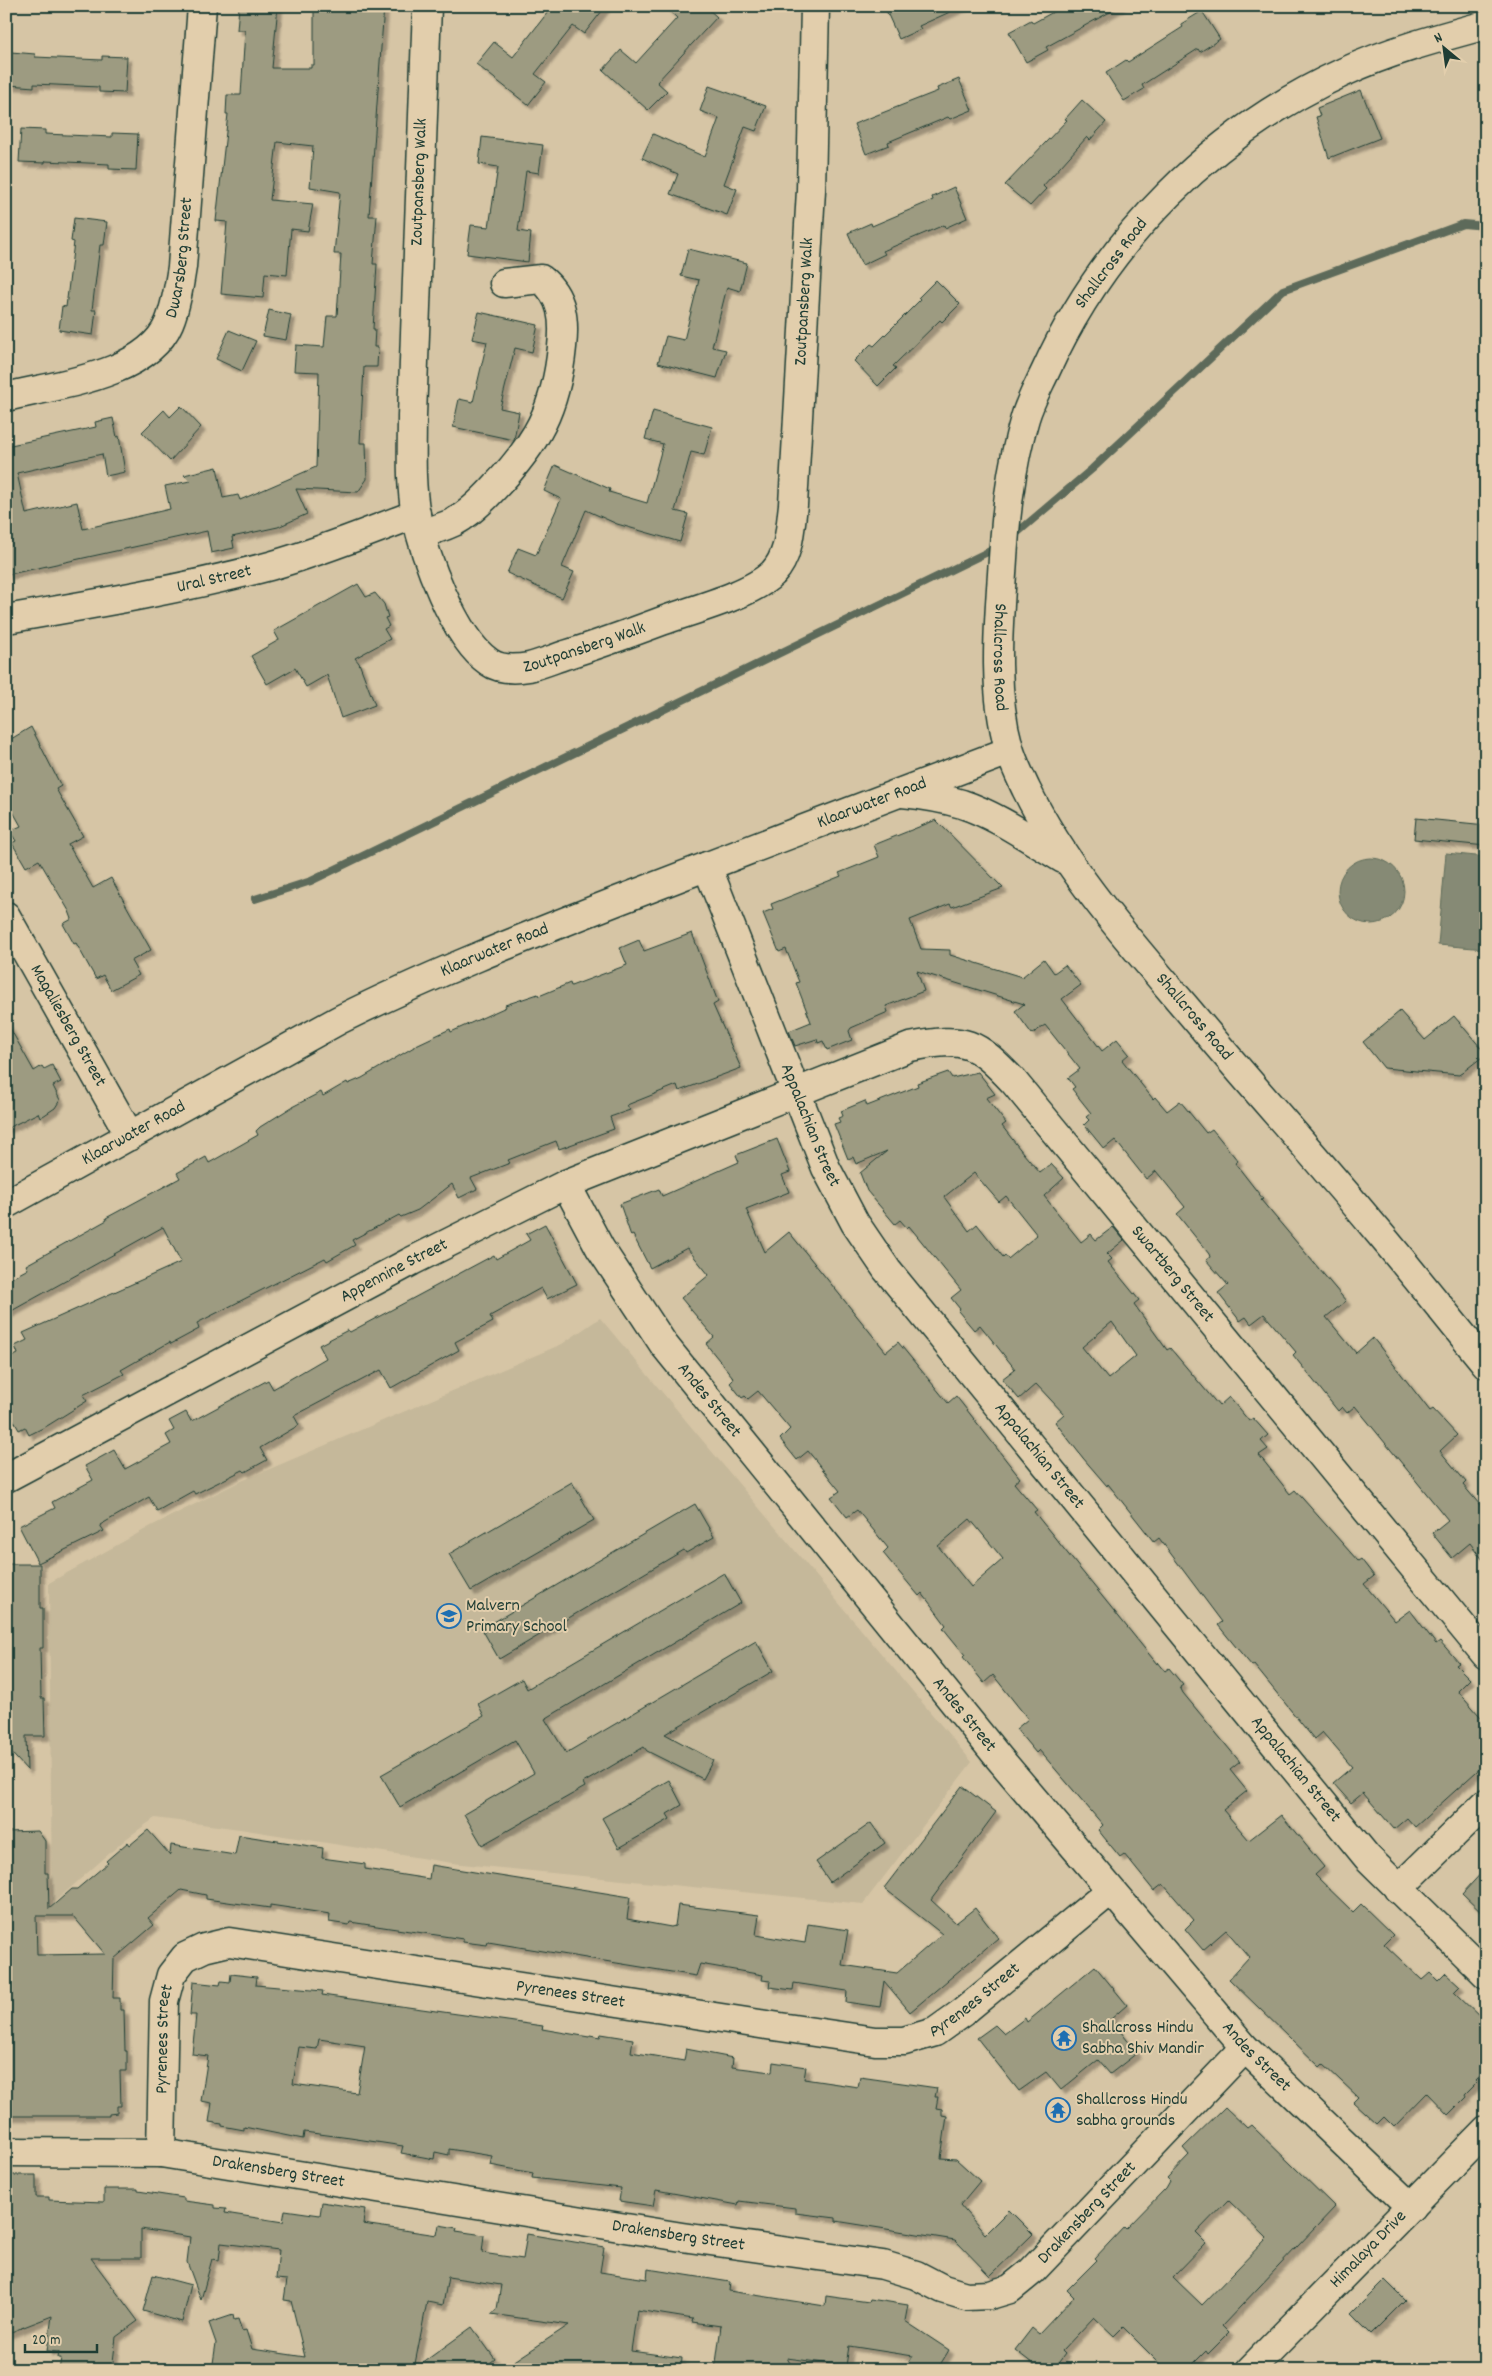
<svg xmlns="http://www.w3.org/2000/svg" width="1492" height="2376" viewBox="0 0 1492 2376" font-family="Dekko,sans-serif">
<defs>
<filter id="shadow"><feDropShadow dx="4.5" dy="4.5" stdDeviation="1" flood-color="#0004"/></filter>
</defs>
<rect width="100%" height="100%" fill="#d6c5a5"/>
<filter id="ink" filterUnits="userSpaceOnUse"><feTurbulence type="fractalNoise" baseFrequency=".02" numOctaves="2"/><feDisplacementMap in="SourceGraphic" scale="10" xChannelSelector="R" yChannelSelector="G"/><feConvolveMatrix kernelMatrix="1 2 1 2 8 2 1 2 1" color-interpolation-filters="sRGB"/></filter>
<g filter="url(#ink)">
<!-- built -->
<polygon fill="#c5b89a" points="600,1318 972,1762 863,1904 452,1863 240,1829 155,1818 127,1838 52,1904 49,1583 153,1525 239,1482 562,1344"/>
<!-- water -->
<g fill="#868a74" stroke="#5d6b5a">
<polygon points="1446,853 1486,857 1486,949 1438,945"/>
<circle cx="1371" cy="891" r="33"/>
</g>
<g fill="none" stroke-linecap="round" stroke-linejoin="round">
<!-- stream -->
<g stroke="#5d6b5a" stroke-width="8">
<polyline points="1011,538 1092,469 1283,290 1463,224 1486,226"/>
<polyline points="255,899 311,881 998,547"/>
</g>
</g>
<!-- building -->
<g fill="#9d9b81" stroke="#1f3d34" fill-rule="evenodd" filter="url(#shadow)">
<polygon points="239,6 278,6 272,68 311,68 311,65 314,65 314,6 384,6 369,216 377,216 373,264 377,264 373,329 375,329 374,347 378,347 377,367 364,367 360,443 366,443 367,479 358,492 296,489 307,514 278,527 232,537 234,548 211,553 207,531 6,575 6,446 96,427 95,422 113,418 117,437 119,436 125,472 106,476 102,454 17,473 26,514 77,502 83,529 170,509 165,486 190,481 184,475 217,467 223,498 238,495 240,500 316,467 319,372 294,371 296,345 324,347 327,316 337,316 341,254 334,254 340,192 310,187 313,146 277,142 270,200 313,204 308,231 291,229 287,275 265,273 263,298 221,294 227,222 216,221 228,114 226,114 227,95 241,95 245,30 237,30"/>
<polygon points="548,6 606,6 584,34 573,26 535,74 546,82 528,105 476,64 494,42 513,57 551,8"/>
<polygon points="664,6 705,6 717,17 657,82 667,91 648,110 603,70 621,50 636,63 677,18"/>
<polygon points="884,6 963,6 919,26 921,29 899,39"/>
<polygon points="1064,6 1121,6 1046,47 1048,50 1026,62 1009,32 1031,20 1033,23"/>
<polygon points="1202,11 1220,39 1200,52 1198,49 1142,85 1144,89 1124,101 1106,73 1126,60 1128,62 1183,27 1181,24"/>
<polygon points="11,52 35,54 35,57 102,60 102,56 127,57 125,93 99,92 99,87 34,84 34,87 9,85"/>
<polygon points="959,79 972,110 950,119 948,117 888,142 889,145 866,154 854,124 938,91 937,88"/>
<polygon points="709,86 766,106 756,131 745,127 724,184 737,189 727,215 670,194 678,174 642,158 653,134 705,157 719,118 700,111"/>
<polygon points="1361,90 1380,138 1329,158 1316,117 1320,116 1317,108"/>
<polygon points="1082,100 1106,122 1090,140 1087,137 1043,186 1046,189 1030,206 1005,185 1067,120 1065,119"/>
<polygon points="21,129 45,130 45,134 112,137 112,133 138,134 136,170 109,169 109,164 45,161 45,163 19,162"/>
<polygon points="482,137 543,145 539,173 526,171 518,231 531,233 528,262 467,254 471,225 489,227 498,167 479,164"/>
<polygon points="954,187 967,218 945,228 944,225 883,251 885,254 862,265 848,233 871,223 872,226 933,200 932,197"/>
<polygon points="74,218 107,222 104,245 100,245 92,310 96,310 93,335 59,330 62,306 66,307 74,242 71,241"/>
<polygon points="688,249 747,263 740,291 727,287 712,347 726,350 717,378 658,363 666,336 684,340 699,280 681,276"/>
<polygon points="936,280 960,304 942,322 940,320 893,366 896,368 878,386 854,361 871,344 874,346 920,300 918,298"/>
<polygon points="269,310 291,315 286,340 263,336"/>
<polygon points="479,312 538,325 532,352 515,348 500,408 519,412 514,440 453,427 459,399 473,402 487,342 472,339"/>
<polygon points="229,330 256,341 242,371 216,359"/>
<polygon points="181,406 201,427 170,461 142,432 164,410 170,417"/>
<polygon points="653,411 712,427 704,455 691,452 675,511 688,514 680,542 617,524 586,510 562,567 574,572 562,598 507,573 518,548 536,555 561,499 544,491 555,465 610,489 609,492 647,503 663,444 645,439"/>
<polygon points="358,584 366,597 375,593 384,604 388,617 385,618 389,626 384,629 390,639 355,658 359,663 375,705 341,718 327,675 306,687 295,668 267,684 251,656 279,640 274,631"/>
<polygon points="31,727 61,786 56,789 83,836 68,844 93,888 111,878 151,950 131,961 139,975 111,990 103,975 96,979 76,943 74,944 63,924 72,919 69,911 39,860 26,867 12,843 16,841 10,831 21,826 6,799 6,742"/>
<polygon points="1416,818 1486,825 1486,846 1414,839"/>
<polygon points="936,820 1003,888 952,907 950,904 910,920 921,949 950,950 950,955 1022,977 1044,959 1054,973 1065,965 1081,985 1062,999 1102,1051 1117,1039 1129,1054 1122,1060 1153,1099 1155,1097 1167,1111 1180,1101 1206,1133 1212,1129 1238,1161 1235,1163 1263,1199 1261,1200 1346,1301 1326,1317 1356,1353 1373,1338 1430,1411 1433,1409 1457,1435 1440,1451 1466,1482 1463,1485 1486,1512 1486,1564 1470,1543 1452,1558 1432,1533 1448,1520 1355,1406 1347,1413 1342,1407 1338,1411 1293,1355 1296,1352 1264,1314 1251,1324 1246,1317 1240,1321 1218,1293 1228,1285 1206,1260 1210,1257 1209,1254 1177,1214 1185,1207 1156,1171 1146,1179 1115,1140 1104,1149 1086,1127 1084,1125 1089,1120 1086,1117 1091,1113 1072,1089 1075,1087 1068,1078 1080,1069 1045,1025 1032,1034 1015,1011 1024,1004 917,971 924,991 886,1006 888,1012 851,1028 849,1031 852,1040 827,1050 823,1041 818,1043 817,1039 795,1046 789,1031 811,1022 796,983 799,982 786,949 779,952 763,913 773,909 771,904 841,876 839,873 879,857 874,845"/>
<polygon points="692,933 718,1002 713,1005 741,1068 679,1091 677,1085 627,1105 630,1110 610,1117 614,1129 559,1149 556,1141 508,1160 510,1163 471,1178 477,1189 459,1198 452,1184 418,1210 401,1217 399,1215 352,1240 355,1245 327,1261 325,1258 197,1323 199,1329 171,1344 170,1342 121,1370 124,1374 83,1395 87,1401 47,1426 29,1435 25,1427 19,1430 6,1407 6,1360 18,1354 15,1346 27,1340 23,1333 181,1262 163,1227 6,1314 6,1281 28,1269 26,1265 107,1220 106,1218 180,1178 177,1173 206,1157 209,1163 258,1135 256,1131 260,1127 292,1107 321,1092 323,1096 347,1082 348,1084 362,1078 414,1047 414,1046 450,1029 451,1032 506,1007 505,1005 538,994 539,996 570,983 571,986 627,965 620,948 639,940 644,951"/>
<polygon points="1400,1011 1425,1040 1454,1016 1486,1054 1459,1075 1384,1068 1363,1042"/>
<polygon points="6,1021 34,1071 42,1066 44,1069 52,1065 61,1082 53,1086 60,1100 55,1108 40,1118 38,1113 6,1129"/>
<path d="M948,1072l4,6 26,-6 17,22 -9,4 20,25 -4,3 21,27 17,20 11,-9 13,14 -20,18 37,46 10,-8 5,6 17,-13 11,13 -17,14 5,5 -4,3 31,38 -5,4 33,46 3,-2 49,58 10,-9 20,24 4,-3 15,17 -7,6 7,8 -9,6 31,39 5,-4 63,71 3,-2 13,17 -10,8 31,37 15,-11 26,34 4,-3 19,22 -3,2 14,14 -12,12 28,32v40l-71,64 -8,-9 -13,11 -31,-36 -12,10 -18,-20 19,-16 -30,-35 -8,7 -60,-74 -2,1 -16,-19 -18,-22 4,-3 -63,-84 -5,4 -46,-58 -1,2 -24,-28 -28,-36 9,-8 -28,-30 -17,15 -17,-20 13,-10 -35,-44 -6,5 -16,-19 2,-2 -9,-11 10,-8 -52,-64 -2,2 -7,-8 -5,4 -28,-33 -7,-18 27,-22 -31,13 -3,-7 -5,2 -14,-35 6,-2 -2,-4 5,-2 -2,-5 24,-10 2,5 51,-20 -1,-3zM974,1173l25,29 7,-6 31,39 -29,24 -3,-4 -2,2 -26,-33 -8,7 -25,-34zM1112,1322l24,34 -28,23 -26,-32z"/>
<path d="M777,1139l13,33 -8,3 7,17 -43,17 19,43 24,-20 97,120 12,-10 50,61 8,-7 64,82 -6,5 23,27 -3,2 123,152 1,-2 7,9 4,-3 14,17 -3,2 3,6 57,69 -10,8 17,21 -24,19 26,30 32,-25 43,52 -9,8 38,37 8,-8 32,31 -9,9 38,36 8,-7 8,8 8,-8 14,13 -6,6 32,31v47l-11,11 2,2 -12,12 1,2 -18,18 -21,-22 -33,34 -10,-10 -7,7 -24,-22 5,-5 -35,-33 -3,3 -91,-88 20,-22 -23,-27 -23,20 -18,-21 9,-9 -31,-36 -9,7 -30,-37 -4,3 -22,-27 5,-5 -64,-75 -3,3 -20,-24 12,-10 -35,-44 -9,8 -21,-26 2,-2 -22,-27 3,-3 -24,-32 -3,3 -36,-43 5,-5 -31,-38 -10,7 -16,-20 9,-6 -32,-40 -11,9 -17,-21 10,-10 -32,-38 -10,8 -3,-3 -3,2 -12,-15 3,-3 -1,-4 -26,-32 8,-7 -33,-39 28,-23 -22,-27 -37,20 -17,-33 -2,1 -11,-32 39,-15 3,7 77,-34 -3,-7zM970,1519l33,40 -32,28 -33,-41z"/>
<polygon points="545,1224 577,1284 547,1299 541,1288 490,1316 493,1322 455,1342 459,1350 391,1388 381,1370 294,1416 299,1425 260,1448 267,1460 245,1472 243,1470 195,1494 193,1491 157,1511 149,1497 100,1525 104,1531 38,1563 19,1526 55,1508 52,1502 93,1480 85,1466 114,1450 125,1469 171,1444 166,1435 174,1430 169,1421 186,1412 191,1421 194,1420 268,1380 273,1389 326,1358 319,1345 348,1330 350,1332 494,1255 496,1259 530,1240 526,1234"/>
<polygon points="572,1482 594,1520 471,1591 449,1554"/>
<polygon points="695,1504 714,1537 686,1553 684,1550 499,1659 482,1629"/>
<polygon points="6,1564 40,1564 40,1608 43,1608 43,1648 40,1648 41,1698 44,1698 45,1736 26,1736 27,1770 6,1747"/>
<polygon points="724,1573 741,1603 545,1719 566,1753 756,1641 773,1671 665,1734 713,1760 703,1779 647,1751 644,1747 583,1783 585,1787 482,1845 464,1814 534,1773 515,1740 400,1807 381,1775 484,1716 478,1704 522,1679 527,1689"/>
<polygon points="669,1780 682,1805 667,1814 670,1819 619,1848 602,1818"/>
<path d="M962,1786l34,26 -65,88 25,23 19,-15 23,30 -88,74 -26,-31 -4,26 -34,-5 1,-11 -53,-8 -1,7 -24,-3 1,-6 -8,-1 1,-5 -63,-11 -4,12 -208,-34 -1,3 -24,-3v-3l-113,-17 -1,3 -20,-3 1,-8 -60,-9v3l-64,-9v-4l-25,-5 -33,28 6,7 -40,34 -1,39h7v12h4l1,41h2v20h-7l1,35h-4v7l-8,1v2h-103v-284l32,-1 7,10v32h3l1,36 23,-20h5l31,-26 -2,-2 22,-19 2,3 18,-15 22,25 1,-10 64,10 4,-20 84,13 -1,10 43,6v5l64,10 2,-14 199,32 -3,22 44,8 4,-1 3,-21 81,10 -3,20 49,8 3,-19 40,6 -6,35 55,8 45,-39 -58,-46zM36,1916h37l32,38 -68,1z"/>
<polygon points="871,1823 885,1843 830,1882 816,1862"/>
<polygon points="1486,1868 1486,1917 1462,1894"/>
<polygon points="1095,1966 1127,2005 1111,2019 1137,2053 1110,2074 1098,2060 1061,2090 1046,2072 1019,2091 977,2038 995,2025 1004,2034 1025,2018 1027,2022"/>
<path d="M231,1974l26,3 -1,8 67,6 -1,4 221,31 -1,3 47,8 1,-2 10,2 1,-3 32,5 -2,13 53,9 2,-12 47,9 -1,9 40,5 1,-10 33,5 -2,12 54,8 2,-10 77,11 -2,9h3l-2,11 6,1v6l5,1 -6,42 15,1 24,22 -20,24 25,29 24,-24 24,24 -43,42 -35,-36 -119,-19v-3l-41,-5v-5l-56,-7 -1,4 -82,-15 -3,16 -34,-5 2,-13 -89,-10 1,-5 -43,-8 2,-9 -43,-7v6l-14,-3 -1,7 -33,-6 2,-7 -53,-8 -46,-6 -1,7 -59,-12v3l-22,-4v-2l-13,-2 3,-19 -11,-2 7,-45 -16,-2 4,-39h-6l3,-33 27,3 1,-4 9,1zM319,2039l46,7 -8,47 -64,-9 6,-37 18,2z"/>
<path d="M1225,2107l22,21 4,-3 84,82 -113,119 7,7 -21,21 -2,-3 -19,19h-21l-43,-43 -9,9 -20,-19 -32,34 3,3 -12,16h-12l-26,-20 17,-22 7,6 35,-37 -7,-7 30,-30 -2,-2 29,-31 2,2 40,-41 4,-7 -3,-3 22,-23 -6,-7zM1228,2200l39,38 -65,67 -29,-28 33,-34 -10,-10z"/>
<polygon points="6,2175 36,2175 36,2197 49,2197 49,2200 104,2202 104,2189 138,2189 138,2191 184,2198 184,2201 215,2205 215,2208 226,2209 225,2213 283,2222 285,2210 320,2215 322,2202 365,2209 363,2224 437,2235 439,2225 457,2228 456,2231 484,2235 482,2253 523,2259 527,2234 604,2247 600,2272 647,2279 648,2269 730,2282 729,2291 825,2306 826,2296 869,2302 870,2299 908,2305 905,2321 949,2350 937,2370 904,2370 913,2356 849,2346 846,2366 787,2358 794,2370 715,2370 721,2326 692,2322 693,2319 637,2310 631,2351 682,2358 681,2370 501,2370 569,2325 491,2314 497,2309 501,2285 448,2277 443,2305 427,2302 414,2369 472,2327 495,2359 481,2370 212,2370 216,2343 209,2323 233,2315 234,2320 238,2319 242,2331 246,2330 252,2349 305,2357 291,2301 284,2300 287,2280 276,2279 279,2250 221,2243 219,2260 212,2259 201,2300 187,2262 190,2237 141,2229 141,2258 91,2258 138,2321 116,2337 112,2370 59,2370 61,2358 58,2358 59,2352 47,2351 52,2316 6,2334"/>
<polygon points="153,2275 191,2285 182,2322 143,2311"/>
<polygon points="1385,2280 1405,2300 1371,2334 1351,2314"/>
</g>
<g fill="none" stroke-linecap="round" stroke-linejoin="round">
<defs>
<g id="minor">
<path id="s1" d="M427,6l-15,410c0,32 -2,67 4,99 8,40 38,123 73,147 11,8 28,7 40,5 12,-3 24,-8 36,-12 33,-10 65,-22 97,-34 30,-11 89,-26 111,-48 17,-18 17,-45 20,-68l18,-315 4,-184"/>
<path id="s2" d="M6,397c48,-12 141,-21 163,-74 7,-17 10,-37 13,-56l20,-261"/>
<path d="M422,534c10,-4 22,-7 32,-12 15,-8 29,-22 40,-34 43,-45 62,-79 68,-141 3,-26 1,-51 -21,-68l-37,4"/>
<path id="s3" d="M6,619c88,-15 177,-30 264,-53 50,-14 98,-34 146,-52"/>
<path id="s4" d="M707,866l119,302 29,55 32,47 480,587 119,117"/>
<path id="s5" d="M6,916l124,220"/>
<path id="s6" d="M566,1184l34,64 64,97 335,413 246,290 166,159"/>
<path id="s7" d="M6,1478l406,-217 154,-77 344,-137c56,-11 66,-5 104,35l472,573"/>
<polyline points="1398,1889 1486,1803"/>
<path id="s8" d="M6,2152l155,1 521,84 201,28 33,10 27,14 23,7 24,-1 20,-6 22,-18 213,-223"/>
<path id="s9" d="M161,2153l3,-152 7,-26 14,-18 19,-9 25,-6 531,82 115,17h29l31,-9 28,-20 147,-121"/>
<path id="s10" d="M1250,2370l236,-240"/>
</g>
<g id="tertiary">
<path id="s11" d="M1486,25c-48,13 -97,26 -142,47 -130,59 -239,168 -298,298 -7,15 -16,31 -21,48 -15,50 -20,104 -23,156 -4,58 -9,118 7,174 4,14 11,28 17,41 45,91 118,168 183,246 55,65 112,128 166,193 38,45 74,91 111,136"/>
<path d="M902,793c21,2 40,5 60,11 36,12 69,36 101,55"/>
<path id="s12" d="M6,1204l333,-184c90,-45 184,-82 278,-119 130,-51 262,-100 392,-150"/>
</g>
</defs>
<!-- minor casing -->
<use href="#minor" stroke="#1f3d34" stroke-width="31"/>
<!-- tertiary casing -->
<use href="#tertiary" stroke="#1f3d34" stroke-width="31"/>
<!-- minor -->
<use href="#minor" stroke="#e2ceac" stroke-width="28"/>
<!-- tertiary -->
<use href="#tertiary" stroke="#e2ceac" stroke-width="28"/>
</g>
</g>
<!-- icons -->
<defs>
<symbol id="school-ring" viewBox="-11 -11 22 22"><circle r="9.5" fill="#e2ceac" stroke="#1f6fb2" stroke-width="1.5"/><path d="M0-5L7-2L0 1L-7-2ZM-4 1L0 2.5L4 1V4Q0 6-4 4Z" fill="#1f6fb2"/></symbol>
<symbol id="temple-ring" viewBox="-11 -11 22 22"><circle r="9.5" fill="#e2ceac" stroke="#1f6fb2" stroke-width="1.5"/><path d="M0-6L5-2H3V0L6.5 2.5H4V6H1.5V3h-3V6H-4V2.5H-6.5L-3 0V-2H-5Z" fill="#1f6fb2"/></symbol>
</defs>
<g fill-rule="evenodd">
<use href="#school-ring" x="435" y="1602" width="28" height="28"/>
<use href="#temple-ring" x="1050" y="2024" width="28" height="28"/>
<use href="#temple-ring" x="1044" y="2096" width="28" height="28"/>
</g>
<g text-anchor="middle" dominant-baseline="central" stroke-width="4" stroke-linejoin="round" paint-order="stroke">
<!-- street labels -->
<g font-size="18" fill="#1f3d34" stroke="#e2ceac">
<text transform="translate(420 182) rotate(-88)">Zoutpansberg Walk</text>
<text stroke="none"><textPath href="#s2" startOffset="252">Dwarsberg Street</textPath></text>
<text transform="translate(1112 264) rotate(-53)">Shallcross Road</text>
<text stroke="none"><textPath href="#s1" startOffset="1256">Zoutpansberg Walk</textPath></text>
<text stroke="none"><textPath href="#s3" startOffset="212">Ural Street</textPath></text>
<text stroke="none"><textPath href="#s1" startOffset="776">Zoutpansberg Walk</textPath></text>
<text stroke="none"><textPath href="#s11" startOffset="874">Shallcross Road</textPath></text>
<text stroke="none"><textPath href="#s12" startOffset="956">Klaarwater Road</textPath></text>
<text stroke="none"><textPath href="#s12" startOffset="551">Klaarwater Road</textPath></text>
<text stroke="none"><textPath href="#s11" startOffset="1294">Shallcross Road</textPath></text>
<text stroke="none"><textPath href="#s5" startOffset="126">Magaliesberg Street</textPath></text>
<text stroke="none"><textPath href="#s4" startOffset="279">Appalachian Street</textPath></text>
<text stroke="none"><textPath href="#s12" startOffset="146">Klaarwater Road</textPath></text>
<text stroke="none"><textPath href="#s7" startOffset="440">Appennine Street</textPath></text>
<text stroke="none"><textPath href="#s7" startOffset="1370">Swartberg Street</textPath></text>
<text stroke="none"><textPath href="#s6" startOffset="260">Andes Street</textPath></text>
<text stroke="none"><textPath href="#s4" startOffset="684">Appalachian Street</textPath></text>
<text stroke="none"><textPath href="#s6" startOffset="665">Andes Street</textPath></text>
<text stroke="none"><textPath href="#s4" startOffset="1089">Appalachian Street</textPath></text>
<text stroke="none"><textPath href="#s9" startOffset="594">Pyrenees Street</textPath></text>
<text stroke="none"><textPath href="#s9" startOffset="1014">Pyrenees Street</textPath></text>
<text stroke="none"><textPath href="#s9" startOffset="114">Pyrenees Street</textPath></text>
<text stroke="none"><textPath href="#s6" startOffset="1115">Andes Street</textPath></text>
<text stroke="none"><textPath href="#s8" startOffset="274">Drakensberg Street</textPath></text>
<text stroke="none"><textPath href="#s8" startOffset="1128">Drakensberg Street</textPath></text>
<text stroke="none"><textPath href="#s8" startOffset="679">Drakensberg Street</textPath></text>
<text stroke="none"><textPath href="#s10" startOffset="169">Himalaya Drive</textPath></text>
</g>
<!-- poi labels -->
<g font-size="18" fill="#1f3d34" stroke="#e2ceac" text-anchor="start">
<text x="466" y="1606">Malvern<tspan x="466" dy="21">Primary School</tspan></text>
<text x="1082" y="2028">Shallcross Hindu<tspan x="1082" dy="21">Sabha Shiv Mandir</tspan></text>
<text x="1076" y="2100">Shallcross Hindu<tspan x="1076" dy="21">sabha grounds</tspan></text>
</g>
</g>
<!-- margin -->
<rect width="1492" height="2376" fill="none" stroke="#e2ceac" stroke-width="25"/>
<rect x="12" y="12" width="1467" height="2351" fill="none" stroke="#1f3d34" stroke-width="2" filter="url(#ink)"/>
<!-- north arrow -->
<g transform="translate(1444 48) rotate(331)" stroke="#e2ceac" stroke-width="4" paint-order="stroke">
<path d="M0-4L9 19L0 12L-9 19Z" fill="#1f3d34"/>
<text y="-8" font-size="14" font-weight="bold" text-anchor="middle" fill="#1f3d34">N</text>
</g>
<!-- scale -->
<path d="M25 2344v8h72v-8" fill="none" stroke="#1f3d34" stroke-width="2.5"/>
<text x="32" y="2344" font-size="15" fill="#1f3d34" stroke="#e2ceac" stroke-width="4" paint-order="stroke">20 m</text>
</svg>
